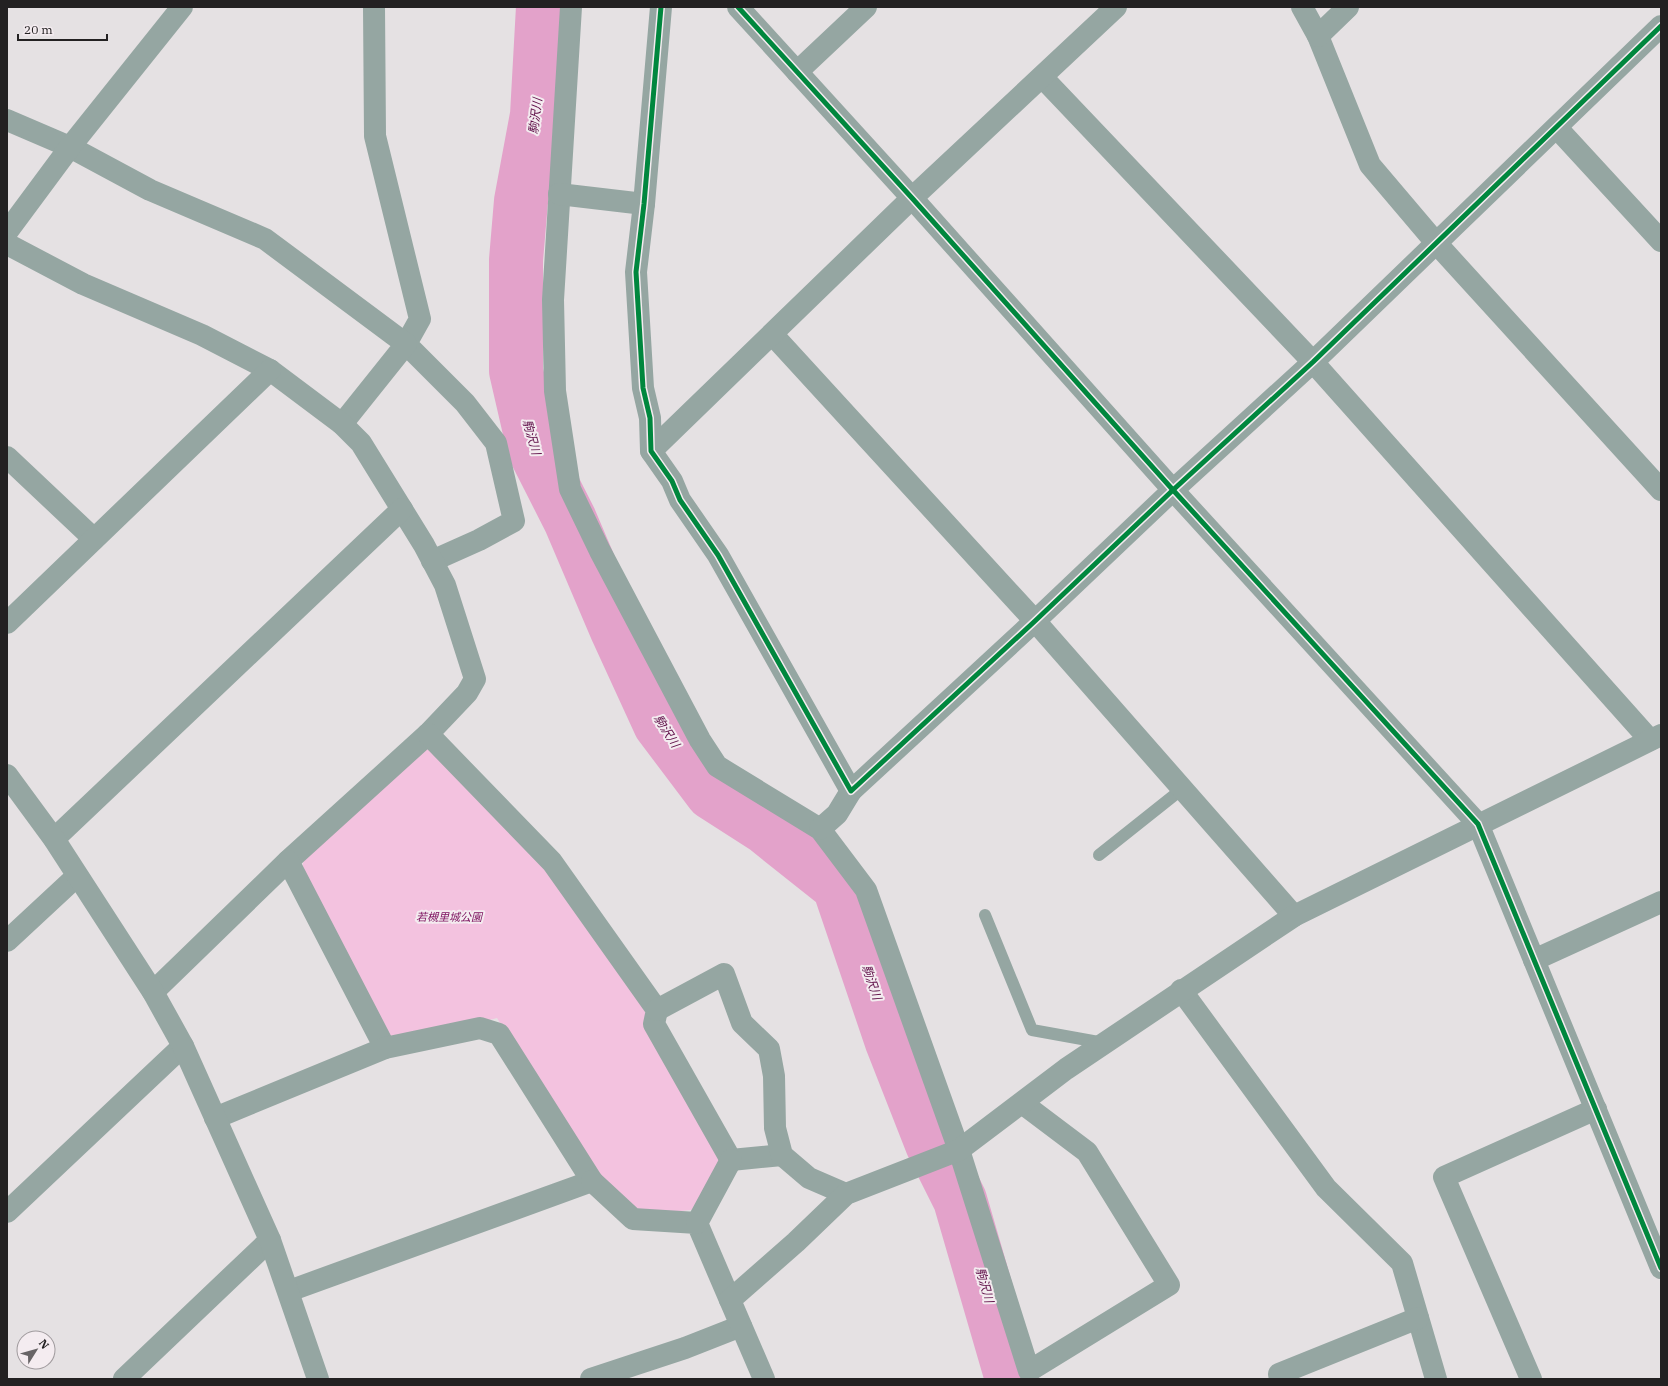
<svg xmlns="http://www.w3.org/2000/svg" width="1668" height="1386" viewBox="0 0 1668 1386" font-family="'IBM Plex Serif','Noto Sans JP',serif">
<rect width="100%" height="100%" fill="#e5e1e3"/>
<!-- green -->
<polygon fill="#f3c2df" points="437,744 551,866 604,941 731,1160 700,1209 642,1215 594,1172 497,1018 403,1043 382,1032 302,867 307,849 416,745"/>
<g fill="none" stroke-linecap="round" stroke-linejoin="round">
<!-- river -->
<polyline stroke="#e3a2ca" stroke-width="54" points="543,7 537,115 521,201 516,260 516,371 534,449 570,520 616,628 660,724 712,793 765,827 839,886 892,1042 932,1144 960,1200 1012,1379"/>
<!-- service -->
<g stroke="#95a6a2" stroke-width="12">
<polyline points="1099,855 1182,789"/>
<polyline points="985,915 1032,1030 1104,1043"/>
</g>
<!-- minor -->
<g stroke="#95a6a2" stroke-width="22">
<polyline points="374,7 375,136 420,319 406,344 465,403 496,443 514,521 479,540 432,561"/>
<polyline points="571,7 553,300 555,391 570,489 600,551 700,740 717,766 820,829 866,890 959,1150 1029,1371 1169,1285 1087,1152 1022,1103"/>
<polyline points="661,7 644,204 636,272 643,388 650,418 651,451 672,481 680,500 718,555 851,791 1035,621 1173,490 1313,362 1661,26"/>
<polyline points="738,7 912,198 1173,490 1478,824 1661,1268"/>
<polyline points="1302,7 1318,36 1370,165 1437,244 1661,490"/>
<polyline points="1318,36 1348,7"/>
<polyline points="797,72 866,7"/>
<polyline points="1042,77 1313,362 1650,740"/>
<polyline points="7,120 70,147 150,190 265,239 406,344 342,424"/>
<polyline points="1557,128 1661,241"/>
<polyline points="559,194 644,204"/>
<polyline points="7,232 70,147 182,7"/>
<polyline points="7,244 83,284 202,335 270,370 342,424 361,443 424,545 445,585 475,679 467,693 428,734 288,861 153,992"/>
<polyline points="772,334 1035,621 1294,916"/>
<polyline points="651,451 912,198 1116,7"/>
<polyline points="7,457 94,539"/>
<polyline points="7,623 270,370"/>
<polyline points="428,734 552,862 657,1010 654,1024 731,1160 782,1155"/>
<polyline points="820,829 837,814 851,791"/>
<polyline points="54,839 402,509"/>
<polyline points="288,861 385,1048"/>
<polyline points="7,941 77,876"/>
<polyline points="1534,960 1661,902"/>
<polyline points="1181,990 1326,1188 1402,1263 1436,1379"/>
<polyline points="657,1010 724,974 742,1023 769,1049 774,1076 775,1128 782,1155 809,1178 846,1194"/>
<polyline points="215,1118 385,1048 480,1028 499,1034 592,1181 289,1291"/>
<polyline points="592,1181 633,1219 697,1223 730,1300"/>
<polyline points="7,1212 183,1046"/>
<polyline points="697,1223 731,1160"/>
<polyline points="124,1379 270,1240"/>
<polyline points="591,1379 685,1348 741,1326"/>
<polyline points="764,1379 730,1300 796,1242 846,1194 959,1150 1066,1069 1294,916 1661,735"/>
<polyline points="1280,1379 1279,1374 1418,1318"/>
<polyline points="1531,1379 1444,1177 1596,1109"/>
</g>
<!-- tertiary -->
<polyline stroke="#95a6a2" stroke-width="22" points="7,775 54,839 153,992 183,1046 270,1240 318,1379"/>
<defs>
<g id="cycleway">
<polyline points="661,7 644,204 636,272 643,388 650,418 651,451 672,481 680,500 718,555 851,791 1035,621 1173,490 1313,362 1661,26"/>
<polyline points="738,7 912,198 1173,490 1478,824 1661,1268"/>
</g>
</defs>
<!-- cycleway casing -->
<use href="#cycleway" stroke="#f4ecf0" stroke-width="8"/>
<!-- cycleway -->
<use href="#cycleway" stroke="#00873e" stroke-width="5"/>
</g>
<g text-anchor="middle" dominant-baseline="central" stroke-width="4" stroke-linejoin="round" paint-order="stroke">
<!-- park labels -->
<g font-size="11" font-style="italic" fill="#7c105e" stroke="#f4ecf0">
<text x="449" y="917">若槻里城公園</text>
</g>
<!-- water labels -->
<g font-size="12" font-style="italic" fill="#5d0c46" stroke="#f4ecf0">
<text transform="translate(535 116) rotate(-83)">駒沢川</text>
<text transform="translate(532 437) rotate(74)">駒沢川</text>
<text transform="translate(667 731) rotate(57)">駒沢川</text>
<text transform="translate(872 982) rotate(71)">駒沢川</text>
<text transform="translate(985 1285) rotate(74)">駒沢川</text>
</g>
</g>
<!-- border -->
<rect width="1668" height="1386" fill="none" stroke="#232122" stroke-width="16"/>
<!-- north arrow -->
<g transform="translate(36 1350) rotate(53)"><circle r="19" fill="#f4ecf0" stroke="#a09b9e"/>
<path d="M0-3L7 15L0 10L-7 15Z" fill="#676466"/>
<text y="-6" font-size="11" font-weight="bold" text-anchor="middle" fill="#232122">N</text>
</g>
<!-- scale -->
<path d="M18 34v6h89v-6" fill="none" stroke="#232122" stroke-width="2"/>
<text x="24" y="34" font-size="12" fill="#232122" stroke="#f4ecf0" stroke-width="3" paint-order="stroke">20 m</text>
</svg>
